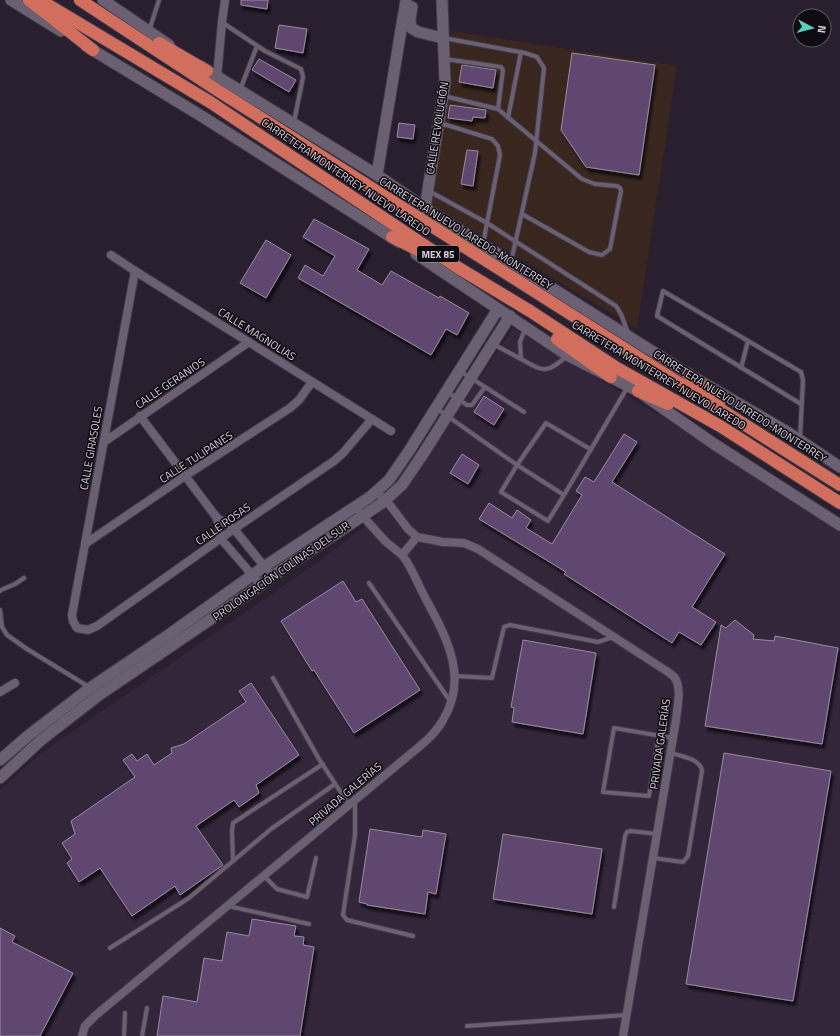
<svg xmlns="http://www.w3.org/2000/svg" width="840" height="1036" viewBox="0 0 840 1036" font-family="'Titillium Web',sans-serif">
<defs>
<filter id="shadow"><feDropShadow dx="2.5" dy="4.5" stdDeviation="1" flood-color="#0009"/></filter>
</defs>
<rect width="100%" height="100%" fill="#291f2f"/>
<!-- commercial -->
<polygon fill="#38261f" points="452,31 677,66 637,329 432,205"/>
<!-- built -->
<polygon fill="#33253a" points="513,328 840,522 840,1036 0,1036 0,790 41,753 318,562 376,517 407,486"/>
<!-- building -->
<g fill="#60466f" stroke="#988b9f" filter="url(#shadow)">
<polygon points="241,0 268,0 267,9 241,5"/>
<polygon points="279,25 307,29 303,53 275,48"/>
<polygon points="572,53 655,65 639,175 586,167 561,130"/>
<polygon points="259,59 296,80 289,92 252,70"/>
<polygon points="462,65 496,70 493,88 459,82"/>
<polygon points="450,105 486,110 485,118 473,117 472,121 448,118"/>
<polygon points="399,123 415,125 413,139 397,137"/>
<polygon points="467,150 478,151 473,186 461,184"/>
<polygon points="314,219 369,249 357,270 382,285 391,271 439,298 440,296 469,313 457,335 446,329 431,355 298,278 305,265 323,276 335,256 303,237"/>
<polygon points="266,240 291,255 266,298 240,283"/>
<polygon points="484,396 504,409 494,425 474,412"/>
<polygon points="624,434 637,442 612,482 725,554 692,607 716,622 701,645 679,632 672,643 564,574 566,572 479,519 489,503 512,518 517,510 531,520 526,528 552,544 582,495 576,491 585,477 594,482"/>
<polygon points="462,454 479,465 468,484 450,473"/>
<polygon points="343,581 356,602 362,599 420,690 354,733 314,670 312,671 281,621"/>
<polygon points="735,620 754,635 753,639 774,641 775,636 838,648 822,744 705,726 721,625 726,628"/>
<polygon points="523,640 596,653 583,734 512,722 514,708 511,707"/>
<polygon points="251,683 299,755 256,785 259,793 239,807 234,800 196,826 223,865 180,895 175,886 132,916 100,868 79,882 67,863 72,859 62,843 75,834 71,821 135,777 123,760 132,754 137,761 147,754 154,765 172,753 171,748 184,744 246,702 239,691"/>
<polygon points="724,753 831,771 793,1001 686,984"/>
<polygon points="370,829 422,837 423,830 446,834 436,894 428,892 425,914 367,905 367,904 359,902"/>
<polygon points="503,834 602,849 592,914 493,899"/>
<polygon points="252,919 296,926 294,936 304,937 303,945 314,947 300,1036 157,1036 163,996 197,1002 204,958 222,961 227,932 249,936"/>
<polygon points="0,928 15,936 12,942 73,973 40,1036 0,1036"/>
</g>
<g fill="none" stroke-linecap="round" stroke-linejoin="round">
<defs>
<g id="service">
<polyline points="223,23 265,51 301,69 303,77 294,122"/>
<polyline points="149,31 159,0"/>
<polyline points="444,38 525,53 537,57 544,68 535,153 511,262"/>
<polyline points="445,59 501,67 503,70 498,109"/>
<polyline points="240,90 257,46"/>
<polyline points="444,96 498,109 582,179 595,184 617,186 620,188 621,191 610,249 602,255 589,252 522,214"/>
<polyline points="508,118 521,52"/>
<polyline points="440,123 492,139 498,146 500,155 483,244"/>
<polyline points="429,191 487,223 616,306 621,314 628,333"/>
<path d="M525,329l-5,13 1,17c23,13 25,15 46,-3"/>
<polyline points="493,344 521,359"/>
<polyline points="741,368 748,341"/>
<polyline points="460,371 524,412"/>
<polyline points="447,392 467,405 472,405 485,387"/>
<polyline points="436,408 517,465 564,495 627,388"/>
<polyline points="800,438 803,380 801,372 663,291 657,316 801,404"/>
<polyline points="564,495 548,521 501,492 517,465 546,423 590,449"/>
<polyline points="369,583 450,701"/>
<polyline points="0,591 1,590 15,584 24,578"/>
<polyline points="0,610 2,627 7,635 27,649 89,687"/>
<polyline points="455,676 492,678 504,627 510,625 598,642 613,637"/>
<polyline points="273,678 319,759 349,805"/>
<polyline points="659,735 649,796 603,792 614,728 673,738"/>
<polyline points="355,801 355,835 343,915 347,920 413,936"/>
<path d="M653,858l30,4 5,-6 14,-85c-1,-12 -21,-15 -31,-18"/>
<polyline points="233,861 232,831 233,823 323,764"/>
<polyline points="264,876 277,889 307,897 316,858"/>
<polyline points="228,906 309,924"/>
<polyline points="614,907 625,836 627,832 631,831 657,834"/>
<polyline points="110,948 189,898 271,829 335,784"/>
<polyline points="467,1026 626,1015"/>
<polyline points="124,1036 125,1013"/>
<polyline points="142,1036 147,1008"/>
</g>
<g id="minor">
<polyline points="217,77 222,22 225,0"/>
<polyline points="111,255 135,271 391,431"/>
<polyline points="135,271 72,615 73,621 77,628 88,630 97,626 234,529 334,461 343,453 372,419"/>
<polyline points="140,416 217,518 234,529 272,576"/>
<polyline points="104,442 249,342"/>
<path d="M376,492l10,8 22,29 9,8 26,5 21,1 14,6 187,121c3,2 8,5 10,8 7,11 2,30 1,42l-53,316"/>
<polyline points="217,518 221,539 261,585"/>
<polyline points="85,544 185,476 290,408 299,400 312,382"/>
<polyline points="402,555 417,537"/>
<polyline points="0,692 15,683"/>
<path d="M82,1036l3,-10 11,-11 318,-264c11,-9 22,-18 29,-31 25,-41 5,-80 -15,-117 -8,-14 -13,-28 -21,-41l-5,-7 -17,-14 -25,-28"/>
</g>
<g id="tertiary">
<polyline points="11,0 61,31"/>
<polyline points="103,0 169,45"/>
<polyline points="412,7 410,19 411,28 418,32 443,38"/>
<polyline points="86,46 203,117 399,242"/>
<polyline points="200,66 377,175 425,208 688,374 789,433 840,467"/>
<polyline points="377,175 406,0"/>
<polyline points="425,208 445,83 442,0"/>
<polyline points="416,254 567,355 638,391 714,444 840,525"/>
<polyline points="0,760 29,735 90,688 167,636 265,566 370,497 389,480 409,451 498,309"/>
<polyline points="0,778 41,740 99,695 261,585 272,576 382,503 402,485 423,454 510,316"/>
</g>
<g id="motorway">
<polyline points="29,0 93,50"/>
<polyline points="40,0 210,102 457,267 530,311 617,368 720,426 840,503"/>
<polyline points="80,0 217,90 840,485"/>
<polyline points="159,43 207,71"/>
<polyline points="392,237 432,257"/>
<polyline points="557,339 611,377"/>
<polyline points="688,374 719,402"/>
<polyline points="638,391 668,404"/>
</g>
</defs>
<!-- service casing -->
<use href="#service" stroke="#413946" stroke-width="6"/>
<!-- minor casing -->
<use href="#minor" stroke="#413946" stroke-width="10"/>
<!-- tertiary casing -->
<use href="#tertiary" stroke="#413946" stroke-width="13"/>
<!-- motorway casing -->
<use href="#motorway" stroke="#413946" stroke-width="14"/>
<!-- service -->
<use href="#service" stroke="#6b5f72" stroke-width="4"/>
<!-- minor -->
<use href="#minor" stroke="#6b5f72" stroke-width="8"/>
<!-- tertiary -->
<use href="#tertiary" stroke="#6b5f72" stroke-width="11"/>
<!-- motorway -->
<use href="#motorway" stroke="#d16e5e" stroke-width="12"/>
</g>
<g text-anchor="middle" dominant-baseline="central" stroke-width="3" stroke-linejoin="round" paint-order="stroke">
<!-- shield labels -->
<rect fill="#0f0b12" stroke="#9b959f" stroke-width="1" x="417" y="246" width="42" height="16" rx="3"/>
<g font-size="10" font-weight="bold" fill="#d7d0db">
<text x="438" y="254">MEX 85</text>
</g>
<!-- street labels -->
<g font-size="11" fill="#d7d0db" stroke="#0f0b12">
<text transform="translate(437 128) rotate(-81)">CALLE REVOLUCIÓN</text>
<text transform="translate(346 177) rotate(34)">CARRETERA MONTERREY-NUEVO LAREDO</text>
<text transform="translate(466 233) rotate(32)">CARRETERA NUEVO LAREDO-MONTERREY</text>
<text transform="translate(257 334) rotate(32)">CALLE MAGNOLIAS</text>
<text transform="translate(659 375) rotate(31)">CARRETERA MONTERREY-NUEVO LAREDO</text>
<text transform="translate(170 383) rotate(-34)">CALLE GERANIOS</text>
<text transform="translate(740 406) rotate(32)">CARRETERA NUEVO LAREDO-MONTERREY</text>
<text transform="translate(91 448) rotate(-80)">CALLE GIRASOLES</text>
<text transform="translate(196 457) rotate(-33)">CALLE TULIPANES</text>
<text transform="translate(223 524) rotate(-35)">CALLE ROSAS</text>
<text transform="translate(281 571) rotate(-35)">PROLONGACIÓN COLINAS DEL SUR</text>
<text transform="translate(660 744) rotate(-82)">PRIVADA GALERÍAS</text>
<text transform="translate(345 794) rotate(-40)">PRIVADA GALERÍAS</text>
</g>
</g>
<!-- north arrow -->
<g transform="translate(812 28) rotate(97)"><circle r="19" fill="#0f0b12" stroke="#5f5a62"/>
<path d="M0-3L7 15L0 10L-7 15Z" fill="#5bcebb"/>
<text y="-6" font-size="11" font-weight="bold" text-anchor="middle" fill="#d7d0db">N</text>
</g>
</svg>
